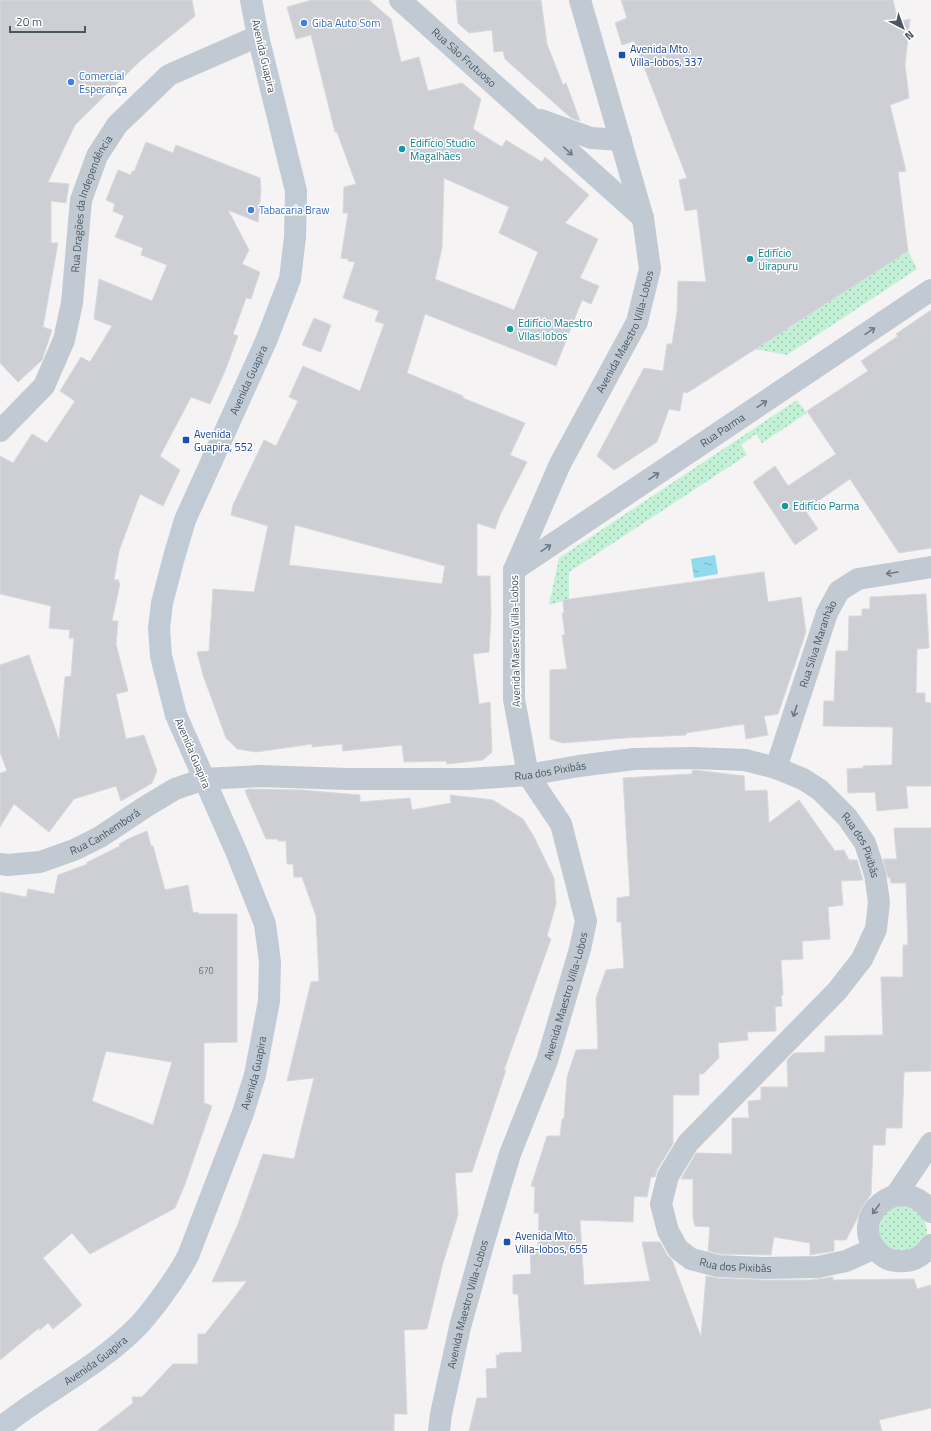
<svg xmlns="http://www.w3.org/2000/svg" width="931" height="1431" viewBox="0 0 931 1431" font-family="'Titillium Web',sans-serif">
<defs>
<pattern id="green-dots" width="8" height="8" patternUnits="userSpaceOnUse"><rect width="8" height="8" fill="#c3f1d5"/><path d="M2 2h.1M6 6h.1" fill="none" stroke="#a0c6b0" stroke-width="1.8" stroke-linecap="round"/></pattern>
<pattern id="water-ripples" width="26" height="14" patternUnits="userSpaceOnUse"><rect width="26" height="14" fill="#90daee"/><path d="M2 4q2-2 4 0t4 0M15 11q2-2 4 0t4 0" fill="none" stroke="#78b4c4"/></pattern>
</defs>
<rect width="100%" height="100%" fill="#f5f3f3"/>
<!-- green -->
<g fill="url(#green-dots)">
<polygon points="908,251 917,269 787,355 755,349"/>
<polygon points="797,400 807,413 762,443 756,434 741,445 747,455 569,572 569,599 549,605 559,558"/>
<path d="M909,1205c9,8 22,17 17,32 -2,5 -7,9 -10,13l-24,2 -12,-12 -2,-16 3,-7 12,-11z"/>
</g>
<!-- water -->
<polygon fill="url(#water-ripples)" points="715,555 718,574 694,578 691,559"/>
<!-- building -->
<g fill="#cdcfd5" stroke="#d7d9de" fill-rule="evenodd">
<polygon points="0,0 192,0 195,16 140,61 75,125 48,182 69,184 66,203 51,201 51,243 58,243 43,327 52,330 42,360 18,382 0,363"/>
<path d="M312,0h57l22,19 10,43 18,-5 9,34 34,-8 19,16 -8,30 29,18 4,-7 36,22 3,-5 44,38 -24,28 33,16 -18,39 19,8 -8,18 -9,-4 -26,66 -131,-52 -18,59 56,23v2l62,25 -15,32 17,7 -27,53 -5,14 -18,-6v53h13l1,38 -2,38 -16,2 6,50 11,-2 2,50 -9,8 -36,4 -1,-3 -42,1 -2,-17 -59,6 -1,-7 -30,3v-3l-56,8 -19,-3 -11,-11 -23,-63 -6,-23 12,-1 4,-62 41,3 14,-66 -37,-11 2,-10 31,-65 12,6 22,-45 -9,-4 14,-31 57,25 24,-67 -9,-3 4,-10 -36,-13 12,-36 -7,-1v-2l-7,-1 7,-45h-5l1,-26 12,-3 -19,-52h-2l-24,-97 -15,4 -9,-32zM444,178l65,29 -10,26 39,19 -24,58 -79,-31 7,-31zM295,525l150,41 -3,18 -153,-19z"/>
<polygon points="456,0 541,0 547,44 563,85 566,83 580,121 571,118 505,59 503,51 494,52 492,30 469,33 458,23"/>
<polygon points="621,0 893,0 898,22 910,19 905,65 909,98 890,105 906,171 898,172 908,251 687,393 683,392 680,411 669,409 657,442 614,470 597,456 644,368 663,371 667,344 672,344 677,312 678,281 706,282 697,209 685,211 679,180 687,178 634,41 622,45 618,32 615,23 627,18"/>
<polygon points="146,142 173,153 176,145 260,178 261,190 258,222 228,210 249,250 242,264 260,272 251,299 246,298 233,334 238,336 225,371 210,404 191,397 160,456 180,470 163,506 140,494 119,551 114,580 119,580 118,582 120,583 112,621 118,621 116,644 128,691 116,694 126,739 144,735 157,771 152,783 121,801 116,786 74,799 49,832 14,804 0,827 0,773 7,771 0,752 0,665 29,655 59,740 65,677 71,676 74,638 69,638 70,630 49,628 51,606 0,594 0,456 13,463 32,434 47,443 75,401 60,391 81,357 90,362 112,326 94,319 99,279 152,301 167,265 141,255 143,248 115,237 124,216 113,211 115,204 106,200 118,170 131,175 132,171 134,172"/>
<polygon points="931,310 931,548 899,553 850,479 805,510 818,529 795,545 753,482 775,466 788,486 836,454 807,411 868,371 861,361 898,336 896,334"/>
<polygon points="314,318 331,325 321,352 302,345"/>
<polygon points="764,572 768,602 801,597 806,632 778,714 764,716 768,735 746,739 744,724 686,733 686,735 625,738 562,743 550,739 550,670 567,669 562,635 565,635 562,613 564,613 563,600"/>
<polygon points="926,594 929,648 917,649 916,693 925,693 925,702 931,703 931,786 906,786 908,808 877,811 875,792 848,793 847,769 863,768 863,766 892,765 893,727 823,726 824,701 834,701 836,651 848,651 849,616 862,616 862,609 870,609 870,597"/>
<polygon points="694,770 744,776 745,791 767,790 769,823 799,800 835,851 844,850 849,860 857,860 863,880 841,881 843,905 828,907 830,939 802,941 803,959 781,960 783,995 781,996 782,1006 775,1007 776,1031 747,1032 748,1040 718,1043 719,1058 703,1074 699,1074 699,1095 673,1095 673,1144 657,1170 655,1177 651,1177 647,1197 634,1196 633,1222 580,1220 584,1285 650,1281 642,1242 660,1242 667,1255 672,1260 701,1337 706,1276 717,1278 761,1280 811,1280 833,1277 833,1280 914,1279 917,1289 931,1285 931,1408 879,1420 882,1431 469,1431 477,1398 487,1398 486,1369 497,1368 496,1355 500,1355 499,1353 522,1352 518,1294 513,1294 513,1275 531,1274 530,1249 538,1249 539,1213 534,1213 535,1187 531,1186 547,1136 560,1136 562,1119 564,1119 567,1077 576,1050 598,1049 596,998 606,970 624,968 621,922 617,922 617,898 630,896 623,778 692,774 692,771"/>
<polygon points="248,789 301,790 360,795 360,802 410,798 412,810 451,803 450,795 493,800 523,819 533,835 554,878 556,904 547,936 551,939 504,1070 506,1070 472,1172 455,1173 458,1215 443,1263 427,1329 404,1330 407,1414 394,1414 394,1431 97,1431 133,1403 132,1397 142,1397 173,1364 198,1364 198,1334 205,1334 247,1281 212,1282 238,1224 263,1154 294,1159 314,1078 287,1081 311,982 319,981 316,916 302,877 294,877 293,864 287,864 286,841 278,841 278,839 266,839 245,791"/>
<polygon points="894,828 931,828 931,1071 904,1072 902,1128 886,1128 885,1145 873,1145 871,1194 861,1209 857,1219 846,1240 834,1240 834,1251 810,1255 810,1243 774,1237 771,1255 720,1254 708,1251 710,1227 695,1226 693,1217 693,1179 681,1179 696,1153 732,1154 732,1118 749,1118 748,1101 761,1100 761,1087 788,1087 787,1060 794,1053 825,1052 825,1036 883,1035 881,977 903,977 903,945 908,945 906,883 891,883 890,877 888,878 883,859 897,859 895,842"/>
<path d="M147,831l4,15h2l12,44 23,-5 5,28 5,-1v2h39v128l-33,1v60l8,3 -27,78 -10,24 -85,46 -18,-21 -29,25 39,47 -29,24 -5,-6 -8,7 -1,-2 -39,32v-468l26,5 2,-8 26,5 4,-19 30,-11 -2,-1 34,-17 -1,-2 11,-6zM106,1051l66,11 -19,63 -61,-24z"/>
</g>
<g fill="none" stroke-linecap="round" stroke-linejoin="round">
<!-- street -->
<g stroke="#c1cad2" stroke-width="22">
<path id="s1" d="M400,0l243,218"/>
<polyline points="541,120 591,138 621,140"/>
<path id="s2" d="M0,431l44,-45 20,-46 8,-37 9,-103 16,-44 20,-31 52,-50 89,-39"/>
<path id="s3" d="M514,570l417,-280"/>
<path id="s4" d="M776,768l51,-155 12,-22 19,-12 73,-12"/>
<path id="s5" d="M0,864l8,1 32,-3 34,-12 26,-13 45,-30 30,-18 29,-10 56,-3 87,3h122l59,-4 51,-9 55,-7 60,-1 51,2 31,8 27,11 17,11 27,27 18,26 10,31 4,28 -3,27 -14,30 -25,32 -149,152 -20,33 -7,28 7,27 10,18 13,10 27,7 44,2 56,-1 28,-6 29,-13"/>
<polyline points="896,1195 931,1143"/>
<path d="M931,1212c-30,-43 -86,6 -53,40 5,5 12,9 19,9 15,2 25,-4 34,-16"/>
<path id="s6" d="M439,1431l2,-17 19,-87 24,-86 26,-87 37,-93 33,-112 6,-28 -25,-97 -33,-49 -14,-76v-129l46,-106 77,-142 13,-53 -7,-51 -63,-218"/>
</g>
<!-- secondary -->
<path stroke="#c1cbd6" stroke-width="22" id="s7" d="M0,1428c44,-36 98,-61 138,-102 6,-6 11,-13 16,-19 13,-17 24,-32 34,-51l55,-143 12,-38 14,-74 1,-39 -5,-38 -29,-73 -60,-136 -15,-59 -2,-28 3,-25 12,-46 11,-37 81,-179 24,-62 5,-42 1,-46 -38,-155 -7,-36"/>
</g>
<!-- one-way arrows -->
<defs><path id="oneway-shaft" d="M-6 0H5M1.5-3L5.5 0L1.5 3" fill="none" stroke-width="1.6" stroke-linecap="round" stroke-linejoin="round"/></defs>
<g stroke="#6e7983">
<use href="#oneway-shaft" transform="translate(568 151) rotate(42)"/>
<use href="#oneway-shaft" transform="translate(870 331) rotate(-34)"/>
<use href="#oneway-shaft" transform="translate(762 404) rotate(-34)"/>
<use href="#oneway-shaft" transform="translate(654 476) rotate(-34)"/>
<use href="#oneway-shaft" transform="translate(546 548) rotate(-34)"/>
<use href="#oneway-shaft" transform="translate(892 573) rotate(171)"/>
<use href="#oneway-shaft" transform="translate(795 711) rotate(108)"/>
<use href="#oneway-shaft" transform="translate(876 1209) rotate(126)"/>
</g>
<!-- markers -->
<g fill="#3f7fe0" stroke="#fff" stroke-width="1.5">
<circle cx="304" cy="23" r="4"/>
<circle cx="71" cy="82" r="4"/>
<circle cx="251" cy="210" r="4"/>
</g>
<g fill="#1a4fb4" stroke="#fff" stroke-width="1.5">
<rect x="618" y="51" width="8" height="8" rx="2"/>
<rect x="182" y="436" width="8" height="8" rx="2"/>
<rect x="503" y="1238" width="8" height="8" rx="2"/>
</g>
<g fill="#0f9aa8" stroke="#fff" stroke-width="1.5">
<circle cx="402" cy="149" r="4"/>
<circle cx="750" cy="259" r="4"/>
<circle cx="510" cy="329" r="4"/>
<circle cx="785" cy="506" r="4"/>
</g>
<g text-anchor="middle" dominant-baseline="central" stroke-width="3" stroke-linejoin="round" paint-order="stroke">
<!-- number labels -->
<g font-size="9" fill="#6b747e">
<text x="206" y="970">670</text>
</g>
<!-- shop labels -->
<g font-size="11" fill="#366cbe" stroke="#fff" text-anchor="start">
<text x="312" y="23">Giba Auto Som</text>
<text x="79" y="76">Comercial<tspan x="79" dy="13">Esperança</tspan></text>
<text x="259" y="210">Tabacaria Braw</text>
</g>
<!-- transit labels -->
<g font-size="11" fill="#164399" stroke="#fff" text-anchor="start">
<text x="630" y="49">Avenida Mto.<tspan x="630" dy="13">Villa-lobos, 337</tspan></text>
<text x="194" y="434">Avenida<tspan x="194" dy="13">Guapira, 552</tspan></text>
<text x="515" y="1236">Avenida Mto.<tspan x="515" dy="13">Villa-lobos, 655</tspan></text>
</g>
<!-- street labels -->
<g font-size="11" fill="#4a5661" stroke="#fff">
<text transform="translate(264 56) rotate(77)">Avenida Guapira</text>
<text stroke="none"><textPath href="#s1" startOffset="86">Rua São Frutuoso</textPath></text>
<text stroke="none"><textPath href="#s2" startOffset="253">Rua Dragões da Independência</textPath></text>
<text stroke="none"><textPath href="#s6" startOffset="1161">Avenida Maestro Villa-Lobos</textPath></text>
<text stroke="none"><textPath href="#s7" startOffset="1185">Avenida Guapira</textPath></text>
<text stroke="none"><textPath href="#s3" startOffset="251">Rua Parma</textPath></text>
<text transform="translate(515 641) rotate(-91)">Avenida Maestro Villa-Lobos</text>
<text stroke="none"><textPath href="#s4" startOffset="131">Rua Silva Maranhão</textPath></text>
<text transform="translate(193 753) rotate(67)">Avenida Guapira</text>
<text stroke="none"><textPath href="#s5" startOffset="572">Rua dos Pixibás</textPath></text>
<text stroke="none"><textPath href="#s5" startOffset="112">Rua Canhemborá</textPath></text>
<text stroke="none"><textPath href="#s5" startOffset="919">Rua dos Pixibás</textPath></text>
<text stroke="none"><textPath href="#s6" startOffset="454">Avenida Maestro Villa-Lobos</textPath></text>
<text stroke="none"><textPath href="#s7" startOffset="453">Avenida Guapira</textPath></text>
<text stroke="none"><textPath href="#s5" startOffset="1471">Rua dos Pixibás</textPath></text>
<text stroke="none"><textPath href="#s6" startOffset="130">Avenida Maestro Villa-Lobos</textPath></text>
<text stroke="none"><textPath href="#s7" startOffset="117">Avenida Guapira</textPath></text>
</g>
<!-- culture labels -->
<g font-size="11" fill="#0d838f" stroke="#fff" text-anchor="start">
<text x="410" y="143">Edifício Studio<tspan x="410" dy="13">Magalhães</tspan></text>
<text x="758" y="253">Edifício<tspan x="758" dy="13">Uirapuru</tspan></text>
<text x="518" y="323">Edifício Maestro<tspan x="518" dy="13">Vllas lobos</tspan></text>
<text x="793" y="506">Edifício Parma</text>
</g>
</g>
<!-- north arrow -->
<g transform="translate(903 28) rotate(139)" stroke="#ffffff" stroke-width="3" paint-order="stroke">
<path d="M0-3L7 15L0 10L-7 15Z" fill="#4a5661"/>
<text y="-6" font-size="11" font-weight="bold" text-anchor="middle" fill="#4a5661">N</text>
</g>
<!-- scale -->
<path d="M10 26v6h75v-6" fill="none" stroke="#4a5661" stroke-width="2"/>
<text x="16" y="26" font-size="12" fill="#4a5661" stroke="#ffffff" stroke-width="3" paint-order="stroke">20 m</text>
</svg>
